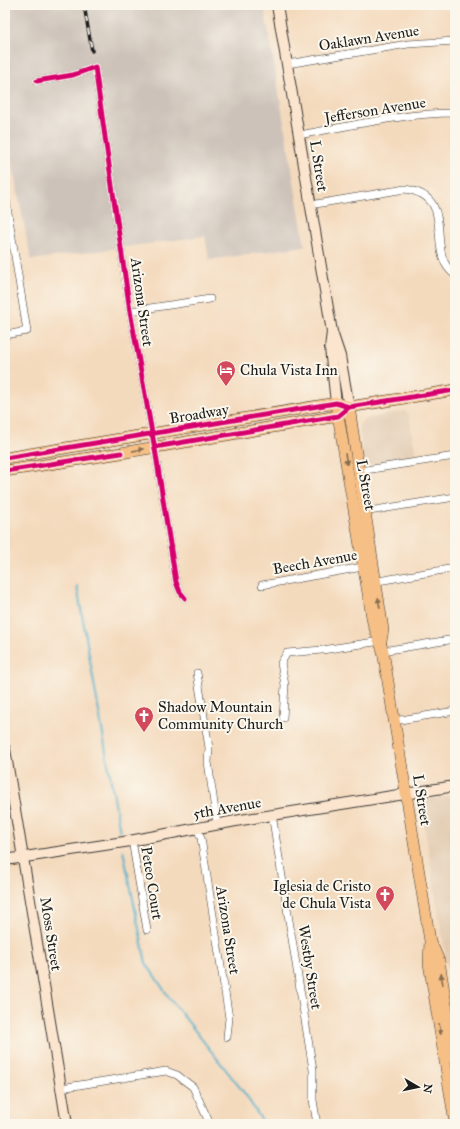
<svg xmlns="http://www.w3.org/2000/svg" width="460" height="1129" viewBox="0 0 460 1129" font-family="'IM FELL Great Primer',serif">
<rect width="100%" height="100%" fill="#fbf7ec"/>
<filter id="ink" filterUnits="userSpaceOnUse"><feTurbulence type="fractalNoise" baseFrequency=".025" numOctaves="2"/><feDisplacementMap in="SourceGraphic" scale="8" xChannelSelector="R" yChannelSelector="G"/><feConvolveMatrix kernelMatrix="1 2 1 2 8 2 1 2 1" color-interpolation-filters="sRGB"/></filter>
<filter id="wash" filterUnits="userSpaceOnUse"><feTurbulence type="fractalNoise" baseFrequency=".012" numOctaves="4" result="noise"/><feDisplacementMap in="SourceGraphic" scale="16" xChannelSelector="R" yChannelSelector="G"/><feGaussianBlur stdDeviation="0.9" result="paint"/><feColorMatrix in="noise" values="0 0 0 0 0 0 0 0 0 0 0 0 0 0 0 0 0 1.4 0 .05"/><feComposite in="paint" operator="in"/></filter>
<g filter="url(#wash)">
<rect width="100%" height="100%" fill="#f4dabd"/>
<!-- built -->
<g fill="#e2cbb1">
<polygon points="405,411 409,414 416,458 364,466 359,425 364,419"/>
<polygon points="455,795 455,1013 420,800"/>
</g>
<!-- industrial -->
<polygon fill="#cdc2b9" points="5,5 264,5 305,246 209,260 205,236 31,260 5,127"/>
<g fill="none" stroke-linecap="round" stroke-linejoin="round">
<!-- stream -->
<g stroke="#4cafcb" stroke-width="2">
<polyline points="77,586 120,832"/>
<polyline points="123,850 146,963 170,999 245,1094 264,1124"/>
</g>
</g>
</g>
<g filter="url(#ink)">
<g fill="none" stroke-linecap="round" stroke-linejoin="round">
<defs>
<g id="street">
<polyline points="287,64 408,44 455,41"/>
<polyline points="37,81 73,75 95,67 130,311 156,455 176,582 180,592 185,598"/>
<path d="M299,135c51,-9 104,-22 156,-22"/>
<polyline points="5,194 27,331 5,335"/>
<path d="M310,205l95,-16c55,8 18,63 50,86"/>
<polyline points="130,311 210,299"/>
<polyline points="359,471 455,456"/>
<polyline points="363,512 455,497"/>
<polyline points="372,582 455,568"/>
<polyline points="262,585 368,566"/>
<polyline points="383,651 455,639"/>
<polyline points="197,673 209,748 208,762 217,824"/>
<polyline points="283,718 285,685 281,663 287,653 322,650 381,641"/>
<polyline points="394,721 455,711"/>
<polyline points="272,814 313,1070 313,1100 317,1124"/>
<polyline points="197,828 201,838 229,1018 227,1037"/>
<polyline points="132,840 147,930"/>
<polyline points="61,1088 166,1071 177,1075 193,1087 210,1124"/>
</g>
<g id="secondary">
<polyline points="277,5 332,332 340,356 349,407"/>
<polyline points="332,332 330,348 336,403"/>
<polyline points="5,749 67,1124"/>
<polyline points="5,860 124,842 241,820 455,786"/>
</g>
<g id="primary">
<polyline points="336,403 373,623 383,651 430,941 429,963 455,1123"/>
<polyline points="349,407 383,630 381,641"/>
<polyline points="5,458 336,403 349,407 455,390"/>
<polyline points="5,471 121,453 338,416 344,411"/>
<polyline points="432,945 439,961 455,1059"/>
</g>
</defs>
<!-- street casing -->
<use href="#street" stroke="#3c3834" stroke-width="8"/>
<!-- secondary casing -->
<use href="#secondary" stroke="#3c3834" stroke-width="12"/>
<!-- primary casing -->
<use href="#primary" stroke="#3c3834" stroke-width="12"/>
<!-- street -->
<use href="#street" stroke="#fff" stroke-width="7"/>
<!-- secondary -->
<use href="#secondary" stroke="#fbe5cf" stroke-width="10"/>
<!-- primary -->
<use href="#primary" stroke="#f5bf86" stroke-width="11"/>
<defs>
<polyline id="rail" points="84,5 92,51"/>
</defs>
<!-- rail casing -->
<use href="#rail" stroke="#1c1c1c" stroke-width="3.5"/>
<!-- rail -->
<use href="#rail" stroke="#fbf7ec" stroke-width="2" stroke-dasharray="6" stroke-linecap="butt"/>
<defs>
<g id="cycleway">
<polyline points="37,81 73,75 95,67 130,311 156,455 176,582 180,592 185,598"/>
<polyline points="155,447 338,416 349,407"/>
<polyline points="5,458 336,403 349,407 455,390"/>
<polyline points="5,471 121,453"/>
</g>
</defs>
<!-- cycleway casing -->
<use href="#cycleway" stroke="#fbf7ec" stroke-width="8"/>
<!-- cycleway -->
<use href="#cycleway" stroke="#d6006c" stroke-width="5"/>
</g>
<!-- one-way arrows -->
<defs><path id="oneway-solid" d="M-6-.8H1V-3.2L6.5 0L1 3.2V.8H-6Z"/></defs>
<g fill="#886e51">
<use href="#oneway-solid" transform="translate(138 450) rotate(-11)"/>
<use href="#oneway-solid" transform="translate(346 459) rotate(80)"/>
<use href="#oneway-solid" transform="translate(379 603) rotate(-100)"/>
<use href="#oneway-solid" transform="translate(442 979) rotate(-99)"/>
<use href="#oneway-solid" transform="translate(440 1029) rotate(81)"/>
</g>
</g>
<!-- icons -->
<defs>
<symbol id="hotel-pin" viewBox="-11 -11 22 30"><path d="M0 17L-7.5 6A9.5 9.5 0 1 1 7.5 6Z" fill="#d1495b" stroke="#fbf7ec"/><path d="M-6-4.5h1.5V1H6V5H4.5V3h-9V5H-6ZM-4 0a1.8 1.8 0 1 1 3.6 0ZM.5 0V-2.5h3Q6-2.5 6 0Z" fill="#fff"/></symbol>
<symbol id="church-pin" viewBox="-11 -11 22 30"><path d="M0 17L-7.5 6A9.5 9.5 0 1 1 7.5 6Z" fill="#d1495b" stroke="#fbf7ec"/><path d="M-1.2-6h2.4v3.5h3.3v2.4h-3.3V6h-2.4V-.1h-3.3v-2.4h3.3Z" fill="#fff"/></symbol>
</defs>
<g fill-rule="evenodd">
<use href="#hotel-pin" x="215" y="359" width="22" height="30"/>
<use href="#church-pin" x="133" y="705" width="22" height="30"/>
<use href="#church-pin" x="374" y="884" width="22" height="30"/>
</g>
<g text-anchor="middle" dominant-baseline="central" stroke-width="4" stroke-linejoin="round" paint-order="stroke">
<!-- street labels -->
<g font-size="15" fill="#1c1c1c" stroke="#fbf7ec">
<text transform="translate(369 38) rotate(-9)">Oaklawn Avenue</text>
<text transform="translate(375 110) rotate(-9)">Jefferson Avenue</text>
<text transform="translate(319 166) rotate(81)">L Street</text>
<text transform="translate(142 302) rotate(82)">Arizona Street</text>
<text transform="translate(199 414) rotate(-9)">Broadway</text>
<text transform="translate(366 485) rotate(80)">L Street</text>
<text transform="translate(315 562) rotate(-10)">Beech Avenue</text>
<text transform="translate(422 800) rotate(81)">L Street</text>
<text transform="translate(227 808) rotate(-10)">5th Avenue</text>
<text transform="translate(152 883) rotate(81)">Peteo Court</text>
<text transform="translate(228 930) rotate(81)">Arizona Street</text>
<text transform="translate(51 934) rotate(81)">Moss Street</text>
<text transform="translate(310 967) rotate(81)">Westby Street</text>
</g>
<!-- poi labels -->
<g font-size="15" fill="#1c1c1c" stroke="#fbf7ec" text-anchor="start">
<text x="240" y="370">Chula Vista Inn</text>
<text x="158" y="707">Shadow Mountain<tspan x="158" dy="17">Community Church</tspan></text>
<text x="371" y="886" text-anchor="end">Iglesia de Cristo<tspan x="371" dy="17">de Chula Vista</tspan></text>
</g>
</g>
<!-- margin -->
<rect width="460" height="1129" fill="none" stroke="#fbf7ec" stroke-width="20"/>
<!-- north arrow -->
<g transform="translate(418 1087) rotate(99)" stroke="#fbf7ec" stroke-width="3" paint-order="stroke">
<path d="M0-3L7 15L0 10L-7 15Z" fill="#1c1c1c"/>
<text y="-6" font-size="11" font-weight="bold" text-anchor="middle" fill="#1c1c1c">N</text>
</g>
</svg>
